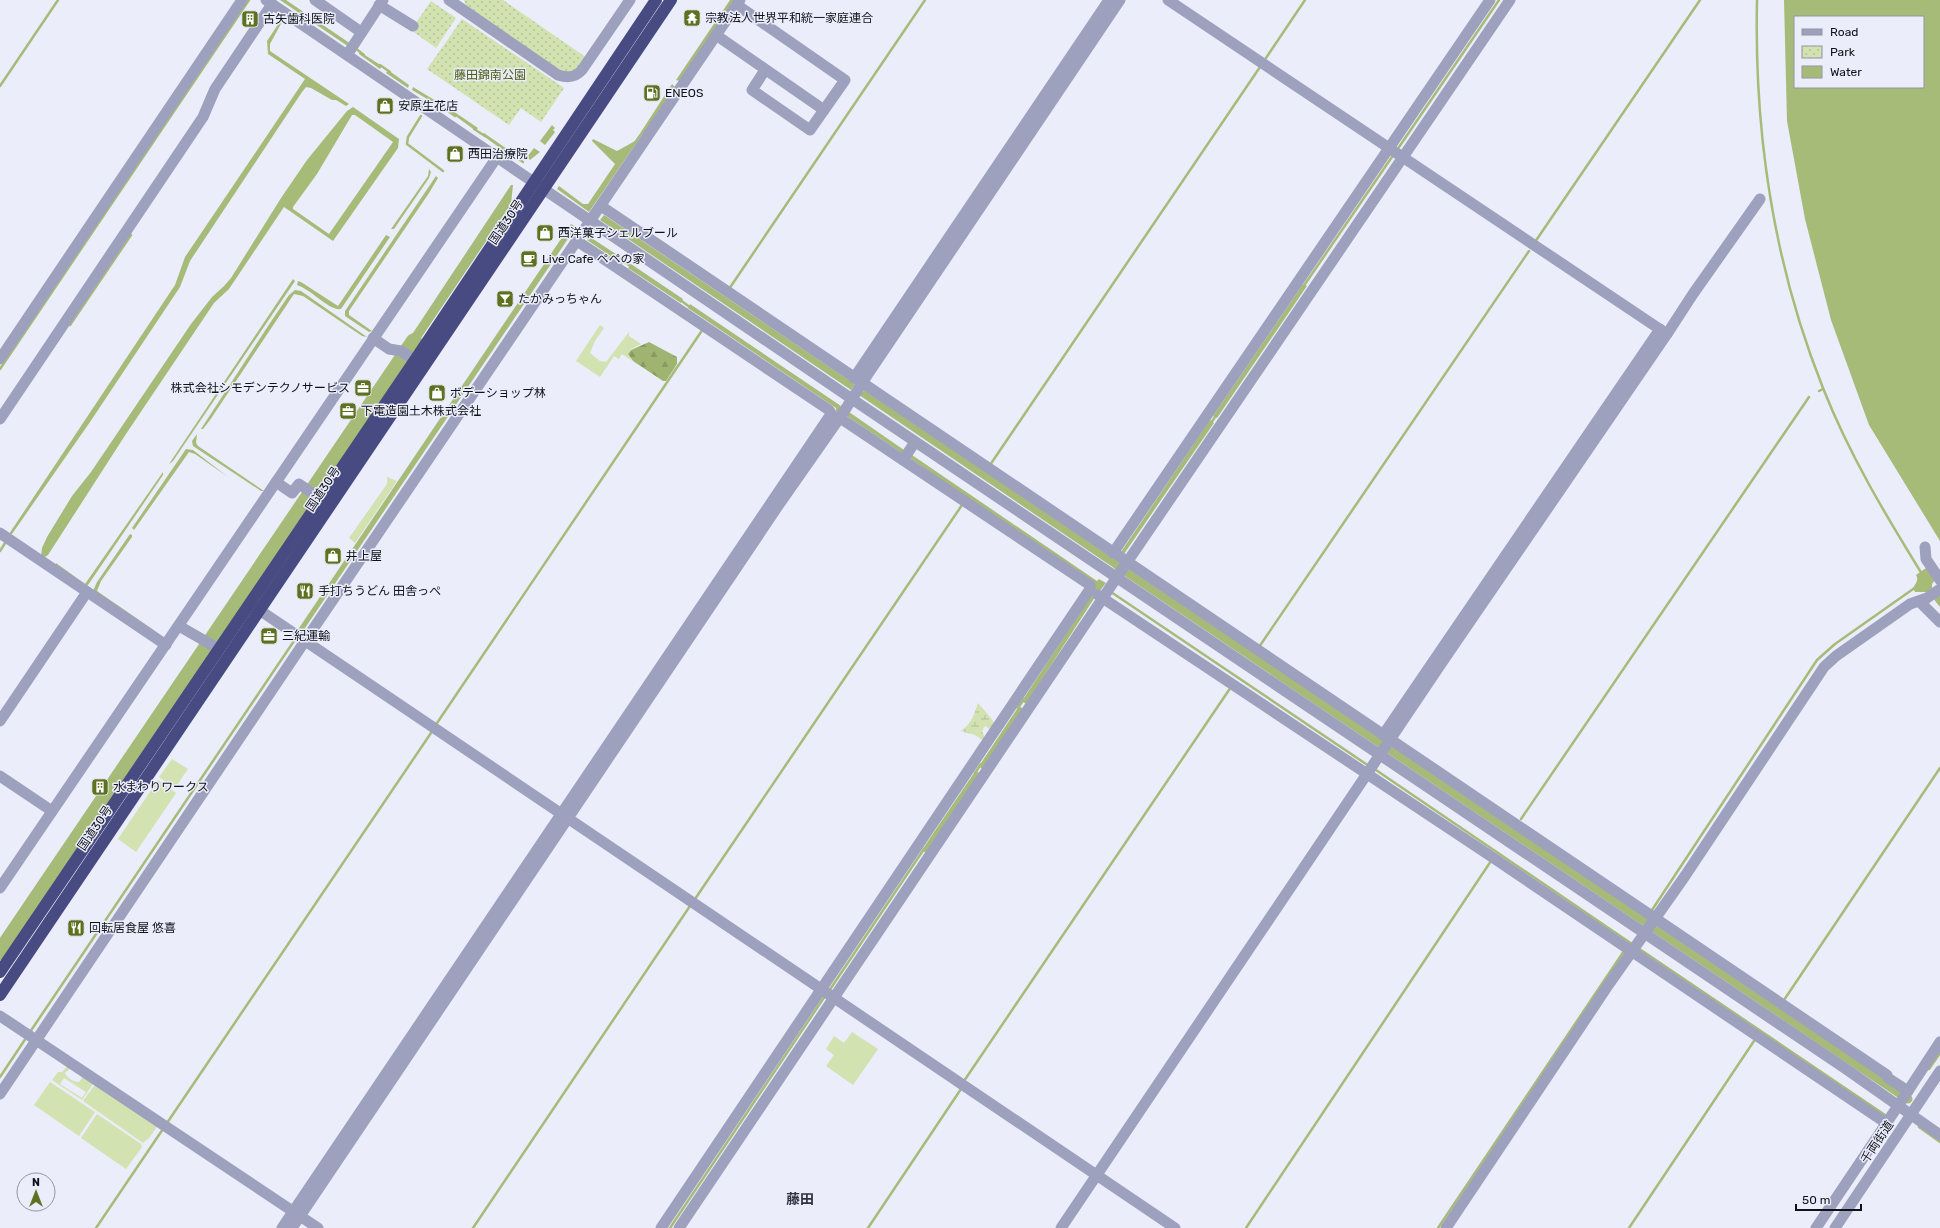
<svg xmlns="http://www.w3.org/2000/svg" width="1940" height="1228" viewBox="0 0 1940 1228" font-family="Rubik,'Noto Sans JP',sans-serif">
<defs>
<pattern id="forest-firs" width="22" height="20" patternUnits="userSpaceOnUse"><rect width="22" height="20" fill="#a0b471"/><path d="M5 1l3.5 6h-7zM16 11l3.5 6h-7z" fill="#899a61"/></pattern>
<pattern id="wetland-marsh" width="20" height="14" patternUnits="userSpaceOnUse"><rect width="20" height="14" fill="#d2e2b1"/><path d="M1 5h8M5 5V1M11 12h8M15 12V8" fill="none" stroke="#b3c198"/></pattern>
<pattern id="park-dots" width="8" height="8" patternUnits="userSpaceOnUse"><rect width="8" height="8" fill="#d2e2b1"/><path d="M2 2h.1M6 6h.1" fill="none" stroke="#b3c198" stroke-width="1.8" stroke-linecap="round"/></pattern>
</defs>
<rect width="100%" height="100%" fill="#ebedfb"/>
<!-- grass -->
<g fill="#d2e2b1" fill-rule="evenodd">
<polygon points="600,325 604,328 595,341 590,353 600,361 606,362 629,332 629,336 641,344 631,349 628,354 632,361 622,354 619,359 614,356 600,377 576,361"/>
<polygon points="387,477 397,481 355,543 349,538 387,484"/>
<polygon points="172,759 188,769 175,788 159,777"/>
<polygon points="158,780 176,793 136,852 118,839"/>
<polygon points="852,1032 878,1049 853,1085 826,1066 834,1055 826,1049 834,1036 844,1043"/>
<path d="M69,1064l26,17 -13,19 -30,-20 6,-8h4zM71,1068l13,8 -5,6c-5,0 -12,-4 -14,-9zM64,1078l22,14 -4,6 -22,-14z"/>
<polygon points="50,1082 95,1112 79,1136 34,1105"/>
<polygon points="96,1083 158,1125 150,1137 143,1143 83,1101"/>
<polygon points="97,1114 141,1144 142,1147 126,1169 81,1138"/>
</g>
<!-- forest -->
<polygon fill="url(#forest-firs)" points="649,342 677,357 677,364 666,381 663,381 633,361 628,354 631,350"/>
<!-- wetland -->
<path fill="url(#wetland-marsh)" d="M978,703c2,3 14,15 16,20l-4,6 -5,-3 -3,5 3,7 -1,3 -9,-6 -14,-4c10,-7 13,-16 17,-28z"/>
<!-- park -->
<g fill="url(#park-dots)">
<polygon points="464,0 503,0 587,58 578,72 564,73 466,6"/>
<polygon points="431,1 456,18 436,48 411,30"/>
<polygon points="462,19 564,88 541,122 521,108 509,125 427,69"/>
</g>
<!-- water -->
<g fill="#a7bb79" fill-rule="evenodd">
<polygon points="280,0 286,0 351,44 349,47"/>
<polygon points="730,0 734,0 680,81 676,80"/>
<path d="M1784,0h156v541l-71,-116 -38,-105 -26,-101 -18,-98zM1795,17h128v70h-128z"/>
<polygon points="281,20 283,20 270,44 270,51 349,104 346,106 336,100 332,100 311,88 306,87 302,92 190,261 180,287 90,422 12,534 9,534 175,285 185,257 305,79 268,54 267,41"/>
<polygon points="360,52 382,66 380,69 359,54"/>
<polygon points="388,70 409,85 408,88 386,73"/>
<polygon points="672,84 675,87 644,134 641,132"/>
<polygon points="413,87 441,104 439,106 412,90"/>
<path d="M353,107l46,32 -1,9 -65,93 -49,-34 -55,82 -15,14 -88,131 -78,121 -3,2 -4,-1 1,-8 5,-11 25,-41 19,-24 100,-148 21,-27 12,-11 7,-8 50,-80 26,-38 40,-49zM352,115h3l38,27 -64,92 -36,-25v-2l24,-33z"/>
<polygon points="446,109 450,109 478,128 476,131"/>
<polygon points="552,125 555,128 553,130 555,132 545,145 540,141"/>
<polygon points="484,133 516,155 514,158 482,135"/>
<polygon points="593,139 617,151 635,141 637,142 589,212 557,189 559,186 583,204 588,204 615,164 592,141"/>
<polygon points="534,148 540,152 530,160 527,157"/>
<polygon points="429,169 431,172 429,178 394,229 391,229 428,176"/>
<polygon points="436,176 438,178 429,193 349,311 349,315 372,331 369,332 345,316 345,311"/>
<polygon points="511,185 513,185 511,204 411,353 403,348"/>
<polygon points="604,215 855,384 851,390 600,220"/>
<polygon points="571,224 576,227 301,634 297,631"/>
<path d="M386,235l4,2 -49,72c-12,2 -30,-20 -44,-24l1,-4 3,1 37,24z"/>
<polygon points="590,237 625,260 622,264 587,240"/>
<polygon points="631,264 683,299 681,303 628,268"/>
<polygon points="293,279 295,281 293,284 173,461 169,464"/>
<polygon points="1303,284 1307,286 1217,418 1213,416"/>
<polygon points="295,290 301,291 367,337 362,336 303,296 294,294 210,420 203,429 201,429 270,323 289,295"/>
<polygon points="690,304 841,406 837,415 835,413 836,408 688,308"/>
<polygon points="865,390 1119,562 1117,567 1114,568 859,395"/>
<polygon points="849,412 904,450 902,453 847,416"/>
<polygon points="1210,420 1214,423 1124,554 1121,552"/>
<polygon points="197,434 196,443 198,446 264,491 261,491 193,446 192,441"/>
<polygon points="186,449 193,450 228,477 195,454 189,452 134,530 132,528"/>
<polygon points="912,455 1097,581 1099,579 1106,583 1099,592 1095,590 910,458"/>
<polygon points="163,472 163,475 88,585 86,586 55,566 56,563 85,584"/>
<polygon points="130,534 132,535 132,537 101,581 97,591 158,633 93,591 97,582"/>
<path d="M1926,568l9,12 -3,4v7l4,5h4v11l-12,-15h-13l-2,-4c3,-5 6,-8 3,-13z"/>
<polygon points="1092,594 1095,597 1026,704 1022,701"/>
<polygon points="1019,706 1023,709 982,769 979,766"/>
<polygon points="976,770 979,773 926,853 922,850"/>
</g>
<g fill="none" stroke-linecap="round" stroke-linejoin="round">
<!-- stream -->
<g stroke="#a7bb79" stroke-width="2.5">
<path d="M1757,0c-3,134 16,263 66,388 26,66 62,126 99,186"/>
<polyline points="355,48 364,55"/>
<polyline points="1266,58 1305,0"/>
<polyline points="380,65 390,72"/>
<polyline points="0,86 58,0"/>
<polyline points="438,104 455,116"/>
<polyline points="421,116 408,137 407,144 443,171"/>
<polyline points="474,129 485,136"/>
<polyline points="634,144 644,130"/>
<polyline points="1397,150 1499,0"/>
<polyline points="512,155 523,162"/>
<polyline points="1535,242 1700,0"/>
<polyline points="621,260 632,267"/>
<polyline points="1303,287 1394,154"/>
<polyline points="729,289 925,0"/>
<polyline points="679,299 691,308"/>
<polyline points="70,325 131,235"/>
<polyline points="0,369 249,0"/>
<polyline points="1819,391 1823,389"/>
<polyline points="1211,423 1217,414"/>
<polyline points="990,465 1260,67"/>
<polyline points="0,551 5,543 6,543"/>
<polyline points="1111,592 1369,766"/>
<polyline points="1259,647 1529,251"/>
<polyline points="1018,708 1024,699"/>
<polyline points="435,726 703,329"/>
<polyline points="1373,768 1632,944"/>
<polyline points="975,773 981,764"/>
<polyline points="1521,819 1809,397"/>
<polyline points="1512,832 1515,829"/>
<polyline points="695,899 962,505"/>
<polyline points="1652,910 1817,660 1835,644 1916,587"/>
<polyline points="1644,921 1647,917"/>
<polyline points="1638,948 1885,1115"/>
<polyline points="829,991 924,849"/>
<polyline points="1784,1000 1940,768"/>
<polyline points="30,1032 296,638"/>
<polyline points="1929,1069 1940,1053"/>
<polyline points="0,1077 26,1038"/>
<polyline points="964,1081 1231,687"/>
<polyline points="167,1123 433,730"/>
<polyline points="1919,1127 1940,1142"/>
<polyline points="96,1228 163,1129"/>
<polyline points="473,1228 690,906"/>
<polyline points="670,1228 825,996"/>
<polyline points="868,1228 961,1089"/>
<polyline points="1246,1228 1491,861"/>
<polyline points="1438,1228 1624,951"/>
<polyline points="1629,1228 1754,1041"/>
</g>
<!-- canal -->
<polyline stroke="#a7bb79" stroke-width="9" points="1118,566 1908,1099"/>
<!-- river -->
<polyline stroke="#a7bb79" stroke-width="16" points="0,952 414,341"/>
<!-- minor -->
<g stroke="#9ea1be" stroke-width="11">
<polyline points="266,0 852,399 1846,1069 1940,1135"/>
<polyline points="315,0 361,32"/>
<path d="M449,0l109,75c9,3 17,3 24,-5l48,-70"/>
<polyline points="1168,0 1667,334"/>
<polyline points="379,5 413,26"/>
<polyline points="737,5 845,80 810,130 752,90 765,70"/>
<polyline points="716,35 824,110"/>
<polyline points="347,55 383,0"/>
<path d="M601,206c427,292 859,577 1286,869l1,3 20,13 -92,137"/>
<polyline points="373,338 389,349 401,351 415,360"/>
<polyline points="0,359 242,0"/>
<polyline points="854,378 1109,0"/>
<polyline points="0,419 203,117 215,89 272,4"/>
<polyline points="903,460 915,442"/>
<polyline points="276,482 292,493 299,484 321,499"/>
<polyline points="0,533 166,645"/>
<polyline points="1925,547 1926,559 1940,580"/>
<polyline points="1113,553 1490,0"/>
<polyline points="1098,595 1492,857 1886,1123"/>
<polyline points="1919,601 1940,622"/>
<polyline points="252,605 1175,1228"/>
<polyline points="179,626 219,649"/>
<polyline points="0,721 87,592"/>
<polyline points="1383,735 1660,329"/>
<polyline points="0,776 52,811"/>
<polyline points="0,888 497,157"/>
<polyline points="0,1016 318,1228"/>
<polyline points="1908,1091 1940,1042"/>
<polyline points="0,1094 305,641 740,0"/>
<polyline points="282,1228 831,414 829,410 577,241"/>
<polyline points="292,1228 778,506 843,413 866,377 1120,0"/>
<polyline points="661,1228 1090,589 1090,585 840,418"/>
<polyline points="679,1228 1117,577 1510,0"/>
<polyline points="1061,1228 1443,661 1667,334 1693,294 1760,199"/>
<polyline points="1446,1228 1609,984 1685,876 1824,667 1836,656 1910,604 1927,598 1940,589"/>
<polyline points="1835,1228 1940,1071"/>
</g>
<!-- highway -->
<g stroke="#484a82" stroke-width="12">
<polyline points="0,972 415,360 656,0"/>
<path d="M0,995c223,-332 449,-662 671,-995"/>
</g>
</g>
<!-- icons -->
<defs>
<symbol id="temple-square" viewBox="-11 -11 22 22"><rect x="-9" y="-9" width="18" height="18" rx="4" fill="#5e7121" stroke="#ebedfb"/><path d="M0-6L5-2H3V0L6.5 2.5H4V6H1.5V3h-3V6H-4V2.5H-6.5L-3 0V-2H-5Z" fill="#fff"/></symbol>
<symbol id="building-square" viewBox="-11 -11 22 22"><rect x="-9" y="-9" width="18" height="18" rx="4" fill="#5e7121" stroke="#ebedfb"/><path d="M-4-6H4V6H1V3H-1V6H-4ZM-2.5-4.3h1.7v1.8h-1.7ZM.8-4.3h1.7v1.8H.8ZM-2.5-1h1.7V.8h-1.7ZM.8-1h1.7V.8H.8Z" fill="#fff"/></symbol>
<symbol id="fuel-square" viewBox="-11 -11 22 22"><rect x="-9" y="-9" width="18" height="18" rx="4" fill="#5e7121" stroke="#ebedfb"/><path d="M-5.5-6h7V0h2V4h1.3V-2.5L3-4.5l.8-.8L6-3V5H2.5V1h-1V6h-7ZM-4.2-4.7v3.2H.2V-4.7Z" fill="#fff"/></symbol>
<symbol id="shop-square" viewBox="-11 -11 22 22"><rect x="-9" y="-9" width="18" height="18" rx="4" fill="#5e7121" stroke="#ebedfb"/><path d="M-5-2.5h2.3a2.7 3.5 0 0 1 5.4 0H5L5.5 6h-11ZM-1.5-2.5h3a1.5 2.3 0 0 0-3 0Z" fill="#fff"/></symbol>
<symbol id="cafe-square" viewBox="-11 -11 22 22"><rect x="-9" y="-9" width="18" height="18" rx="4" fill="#5e7121" stroke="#ebedfb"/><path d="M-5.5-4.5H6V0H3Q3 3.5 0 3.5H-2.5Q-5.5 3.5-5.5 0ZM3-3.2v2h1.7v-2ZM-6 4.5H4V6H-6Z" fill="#fff"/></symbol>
<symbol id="bar-square" viewBox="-11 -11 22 22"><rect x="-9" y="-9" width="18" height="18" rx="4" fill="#5e7121" stroke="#ebedfb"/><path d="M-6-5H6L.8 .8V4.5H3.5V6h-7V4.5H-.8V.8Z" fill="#fff"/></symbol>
<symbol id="office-square" viewBox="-11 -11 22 22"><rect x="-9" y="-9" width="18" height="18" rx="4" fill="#5e7121" stroke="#ebedfb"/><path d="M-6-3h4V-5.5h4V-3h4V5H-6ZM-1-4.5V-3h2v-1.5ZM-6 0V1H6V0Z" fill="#fff"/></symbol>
<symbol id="restaurant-square" viewBox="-11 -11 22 22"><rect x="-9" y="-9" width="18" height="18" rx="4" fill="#5e7121" stroke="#ebedfb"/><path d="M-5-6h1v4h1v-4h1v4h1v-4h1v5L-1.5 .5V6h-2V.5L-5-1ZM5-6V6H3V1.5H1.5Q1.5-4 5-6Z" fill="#fff"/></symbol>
</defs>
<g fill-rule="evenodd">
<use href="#temple-square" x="682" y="8" width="20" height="20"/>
<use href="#building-square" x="240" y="9" width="20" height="20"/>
<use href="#fuel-square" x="642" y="83" width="20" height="20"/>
<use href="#shop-square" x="375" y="96" width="20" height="20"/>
<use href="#shop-square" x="445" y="144" width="20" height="20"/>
<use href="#shop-square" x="535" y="223" width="20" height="20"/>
<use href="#cafe-square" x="519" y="249" width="20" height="20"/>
<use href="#bar-square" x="495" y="289" width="20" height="20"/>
<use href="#office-square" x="353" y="378" width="20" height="20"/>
<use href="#shop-square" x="427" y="383" width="20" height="20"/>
<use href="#office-square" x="338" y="401" width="20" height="20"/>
<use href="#shop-square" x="323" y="546" width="20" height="20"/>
<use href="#restaurant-square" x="295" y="581" width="20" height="20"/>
<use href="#office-square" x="259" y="626" width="20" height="20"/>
<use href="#building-square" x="90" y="777" width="20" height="20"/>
<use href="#restaurant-square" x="66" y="918" width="20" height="20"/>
</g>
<g text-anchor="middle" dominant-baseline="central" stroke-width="3" stroke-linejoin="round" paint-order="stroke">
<!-- poi labels -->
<g font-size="12" fill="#101119" stroke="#ebedfb" text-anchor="start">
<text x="705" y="18">宗教法人世界平和統一家庭連合</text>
<text x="263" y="19">古矢歯科医院</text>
<text x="665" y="93">ENEOS</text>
<text x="398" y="106">安原生花店</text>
<text x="468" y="154">西田治療院</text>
<text x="558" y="233">西洋菓子シェルブール</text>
<text x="542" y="259">Live Cafe ペペの家</text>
<text x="518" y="299">たかみっちゃん</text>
<text x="350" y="388" text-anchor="end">株式会社シモデンテクノサービス</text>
<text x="450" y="393">ボデーショップ林</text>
<text x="361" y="411">下電造園土木株式会社</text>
<text x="346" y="556">井上屋</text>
<text x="318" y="591">手打ちうどん 田舎っぺ</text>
<text x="282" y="636">三紀運輸</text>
<text x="113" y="787">水まわりワークス</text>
<text x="89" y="928">回転居食屋 悠喜</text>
</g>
<!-- park labels -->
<g font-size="12" fill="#4c5d15" stroke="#ebedfb">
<text x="490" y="75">藤田錦南公園</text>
</g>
<!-- street labels -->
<g font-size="12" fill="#101119" stroke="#ebedfb">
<text transform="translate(506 222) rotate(-56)">国道30号</text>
<text transform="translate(323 489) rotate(-56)">国道30号</text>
<text transform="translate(95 828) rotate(-56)">国道30号</text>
<text transform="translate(1877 1142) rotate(-56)">千両街道</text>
</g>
<!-- quarter labels -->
<g font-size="14" font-weight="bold" fill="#303244" stroke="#ebedfb">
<text x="800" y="1199">藤田</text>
</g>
</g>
<!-- legend -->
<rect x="1794" y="16" width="130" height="72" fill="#ebedfb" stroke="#9395a1"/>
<rect x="1802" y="29" width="20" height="6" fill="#9ea1be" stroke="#9395a1"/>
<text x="1830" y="36" font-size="12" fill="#101119">Road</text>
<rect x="1802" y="46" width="20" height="12" fill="url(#park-dots)" stroke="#9395a1"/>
<text x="1830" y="56" font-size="12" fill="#101119">Park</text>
<rect x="1802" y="66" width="20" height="12" fill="#a7bb79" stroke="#9395a1"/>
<text x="1830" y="76" font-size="12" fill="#101119">Water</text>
<!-- north arrow -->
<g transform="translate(36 1192)"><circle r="19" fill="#ebedfb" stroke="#9395a1"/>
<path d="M0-3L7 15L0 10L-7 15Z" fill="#5e7121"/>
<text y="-6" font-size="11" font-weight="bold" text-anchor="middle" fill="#101119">N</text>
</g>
<!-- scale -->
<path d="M1796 1204v6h65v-6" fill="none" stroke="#101119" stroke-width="2"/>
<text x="1802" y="1204" font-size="12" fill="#101119" stroke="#ebedfb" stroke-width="3" paint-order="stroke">50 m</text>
</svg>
